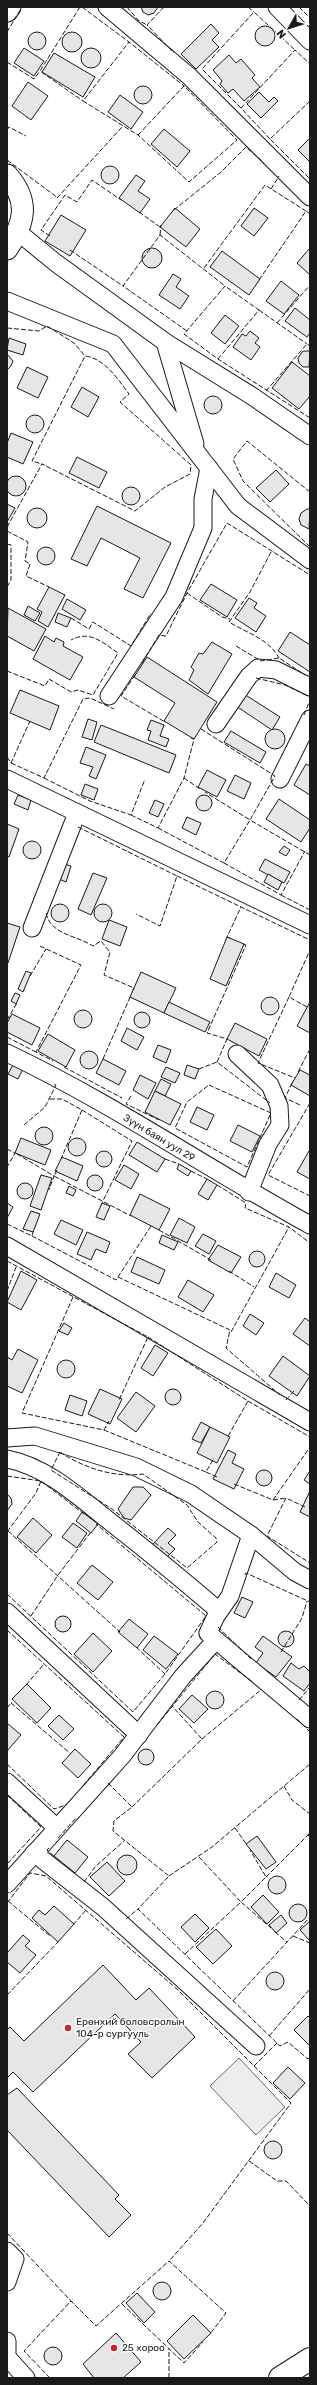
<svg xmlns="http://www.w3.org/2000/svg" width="317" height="2385" viewBox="0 0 317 2385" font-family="Rubik,sans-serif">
<rect width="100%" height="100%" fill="#fff"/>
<!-- grass -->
<polygon fill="#ededed" stroke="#6a6a6a" points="239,2058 285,2107 256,2135 210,2086"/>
<!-- building -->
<g fill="#e6e6e6" stroke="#1a1a1a">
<polygon points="141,7 158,7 154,13 148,15 143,12"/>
<polygon points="211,24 219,33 212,40 219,47 196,69 181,54"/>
<circle cx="265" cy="36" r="10"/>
<circle cx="72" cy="42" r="10"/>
<circle cx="37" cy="41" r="9"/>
<polygon points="24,48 44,61 34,76 14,63"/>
<circle cx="91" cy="58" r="10"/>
<polygon points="54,53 95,77 83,97 42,72"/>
<polygon points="229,55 236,63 241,59 255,75 252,78 260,87 244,101 233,89 228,93 220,84 222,81 213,70"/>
<polygon points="28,82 48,96 31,120 12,106"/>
<circle cx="143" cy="95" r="9"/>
<polygon points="259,92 269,102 274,97 278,101 261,118 247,104"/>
<polygon points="120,95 143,112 131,129 108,112"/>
<polygon points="164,129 190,151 177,167 151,144"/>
<polygon points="309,139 310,140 310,162 298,150"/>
<circle cx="110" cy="175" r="9"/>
<polygon points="136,175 145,181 138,191 150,199 140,213 119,198"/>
<polygon points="175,208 200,229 186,247 160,227"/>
<polygon points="254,208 268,218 254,236 241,226"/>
<polygon points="61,215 86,230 70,256 45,241"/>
<polygon points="310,248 310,275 297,263"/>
<circle cx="152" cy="258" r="10"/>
<polygon points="222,251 260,279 249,295 210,267"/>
<polygon points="173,274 181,279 176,287 189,296 180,309 159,295"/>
<polygon points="281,281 299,295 284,314 266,301"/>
<polygon points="295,308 310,320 310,333 307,337 285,321"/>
<polygon points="225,315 239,326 225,344 211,333"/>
<polygon points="250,331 259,338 255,343 260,347 251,360 233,347 242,334 246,336"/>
<polygon points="9,338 26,344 23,355 7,350"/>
<polygon points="303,351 310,351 309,367 303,367 299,363 298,358"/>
<polygon points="7,354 13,361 11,366 7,370"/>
<polygon points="292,362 310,376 310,396 299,409 272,388"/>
<polygon points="27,367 48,377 38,398 17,388"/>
<polygon points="82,387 99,397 88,417 71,407"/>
<circle cx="213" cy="405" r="9"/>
<circle cx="35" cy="424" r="9"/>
<polygon points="11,433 33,442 23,464 7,457 7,443"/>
<polygon points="77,457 107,472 99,488 69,473"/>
<polygon points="276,470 289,484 270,502 256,488"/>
<circle cx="16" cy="486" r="10"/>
<circle cx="131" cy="496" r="9"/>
<polygon points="7,504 15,508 7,522"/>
<polygon points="97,506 171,543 143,598 124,589 140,558 101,538 87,566 71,559"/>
<circle cx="37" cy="518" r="10"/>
<polygon points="307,509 310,509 309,529 301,525 299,519 301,513"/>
<circle cx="46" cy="556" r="9"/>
<polygon points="211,584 237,600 227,617 200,600"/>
<polygon points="49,587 65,595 48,627 38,621 42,612 37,609"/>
<polygon points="249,598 257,603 254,608 266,616 256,632 235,618"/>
<polygon points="67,599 86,610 80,620 62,609"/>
<polygon points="28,606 40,613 35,621 24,615"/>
<polygon points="8,608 46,629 34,651 7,636"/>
<polygon points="58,613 71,618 67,627 55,622"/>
<polygon points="290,632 310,645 310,672 278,651"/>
<polygon points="45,636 54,642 56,638 64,642 63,646 83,657 70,680 33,659"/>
<polygon points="212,642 232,654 208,694 189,680 194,670 191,667 199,653 203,654"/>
<polygon points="147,657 217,702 194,739 164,721 175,703 134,677"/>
<polygon points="20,690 59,706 50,730 10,713"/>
<polygon points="244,694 280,717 272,730 236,706"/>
<polygon points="88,719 97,722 92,740 82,737"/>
<polygon points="151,720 164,725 160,736 169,739 166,747 148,740 151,731 147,730"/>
<polygon points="101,725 176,755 169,773 94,742"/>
<circle cx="275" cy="739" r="10"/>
<polygon points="231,731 266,752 260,763 224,742"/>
<polygon points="86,747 106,755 96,779 89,776 93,767 80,763"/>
<polygon points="306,764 310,766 310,795 294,785"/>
<polygon points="207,770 226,780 217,797 198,787"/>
<polygon points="235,775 251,783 244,799 227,791"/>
<polygon points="85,784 98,789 94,800 81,795"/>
<polygon points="18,795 31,800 28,810 14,804"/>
<circle cx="204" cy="803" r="8"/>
<polygon points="279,799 310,820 310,828 301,842 266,819"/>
<polygon points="155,800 164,804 158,817 149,813"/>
<polygon points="187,817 201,823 196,835 182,828"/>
<polygon points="7,824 19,829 9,857 7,856"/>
<circle cx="32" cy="850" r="9"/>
<polygon points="284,846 290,850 286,856 279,852"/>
<polygon points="265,859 290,872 284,883 259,870"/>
<polygon points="65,864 71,866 66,882 59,879"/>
<polygon points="93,873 107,878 91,915 78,909"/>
<polygon points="268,874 282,882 278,890 264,882"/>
<circle cx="103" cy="913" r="9"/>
<circle cx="60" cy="913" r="9"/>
<polygon points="109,920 127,927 120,946 102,939"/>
<polygon points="7,923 20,927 8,963 7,963"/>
<polygon points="227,937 244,944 226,986 210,979"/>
<polygon points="26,971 31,973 23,992 18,989"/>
<polygon points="141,972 176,988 164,1013 130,997"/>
<polygon points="15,993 20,995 16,1004 11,1001"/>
<circle cx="270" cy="1006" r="9"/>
<polygon points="169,1002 210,1022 205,1032 164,1013"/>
<polygon points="310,1002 310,1033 297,1026"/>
<circle cx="83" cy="1019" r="9"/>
<circle cx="142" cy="1020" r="8"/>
<polygon points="12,1014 40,1028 32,1045 7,1032 7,1023"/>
<polygon points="235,1023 267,1039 259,1056 227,1039"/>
<polygon points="127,1028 144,1037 137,1050 121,1041"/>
<polygon points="48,1034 75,1050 66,1067 38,1051"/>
<polygon points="158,1045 171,1050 166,1063 153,1057"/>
<circle cx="89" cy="1060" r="9"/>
<polygon points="103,1059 126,1071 119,1085 96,1073"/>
<polygon points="13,1065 23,1069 18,1079 8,1074"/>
<polygon points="187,1065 199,1069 195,1079 184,1075"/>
<polygon points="166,1067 180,1073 175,1083 161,1077"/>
<polygon points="300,1070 310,1075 310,1096 291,1085"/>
<polygon points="140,1075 156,1083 148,1099 133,1090"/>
<polygon points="161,1079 171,1084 165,1096 155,1091"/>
<polygon points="155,1091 181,1104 170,1125 145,1112"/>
<polygon points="197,1107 214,1115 207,1130 190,1122"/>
<polygon points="238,1125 260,1136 252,1152 230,1141"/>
<circle cx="44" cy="1136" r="9"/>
<circle cx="77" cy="1147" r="9"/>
<polygon points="21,1138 51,1150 45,1165 15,1153"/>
<polygon points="137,1142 165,1159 157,1172 129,1155"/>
<circle cx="104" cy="1159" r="8"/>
<polygon points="309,1151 310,1152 310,1179 297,1172"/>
<polygon points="62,1157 83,1166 77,1181 55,1171"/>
<polygon points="179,1164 191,1171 188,1176 177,1169"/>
<polygon points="124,1165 139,1174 131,1189 115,1180"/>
<circle cx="95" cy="1183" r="8"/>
<polygon points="41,1175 52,1178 41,1210 30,1206"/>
<polygon points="207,1179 217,1185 208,1200 198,1194"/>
<circle cx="25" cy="1191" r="8"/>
<polygon points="69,1186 76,1190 73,1196 66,1193"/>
<polygon points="140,1194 170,1209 159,1230 130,1215"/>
<polygon points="7,1203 13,1207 7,1218"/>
<polygon points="102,1203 110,1206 104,1220 96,1217"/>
<polygon points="31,1211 40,1214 33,1232 23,1229"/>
<polygon points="179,1218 195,1227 187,1243 170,1235"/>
<polygon points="61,1220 83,1230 76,1245 54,1234"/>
<polygon points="87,1232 110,1242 106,1253 96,1249 91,1260 77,1254"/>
<polygon points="203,1234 216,1241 209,1254 195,1246"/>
<polygon points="162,1235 178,1242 174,1250 159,1243"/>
<polygon points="218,1245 241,1257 231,1273 208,1260"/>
<circle cx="257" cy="1259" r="8"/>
<polygon points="137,1257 165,1270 159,1284 131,1272"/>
<polygon points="21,1271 37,1280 21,1310 7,1302"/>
<polygon points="276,1273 296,1285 289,1298 269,1287"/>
<polygon points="188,1280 214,1295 203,1312 178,1297"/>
<polygon points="250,1314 264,1323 256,1335 243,1326"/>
<polygon points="305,1318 310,1322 310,1346 293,1334"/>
<polygon points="64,1323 72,1328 68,1335 59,1331"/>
<polygon points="155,1345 168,1353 153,1376 141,1368"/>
<polygon points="18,1349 38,1360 22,1393 7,1386 7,1357 12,1360"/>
<polygon points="283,1356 310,1376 297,1396 269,1376"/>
<circle cx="66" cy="1369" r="9"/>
<circle cx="173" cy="1397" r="8"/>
<polygon points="100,1389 122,1399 110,1424 88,1414"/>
<polygon points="136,1392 155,1406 136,1432 117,1418"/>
<polygon points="70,1395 87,1401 82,1416 65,1410"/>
<polygon points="201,1422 210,1427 201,1443 192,1439"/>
<polygon points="210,1427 230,1437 217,1463 197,1453"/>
<polygon points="228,1450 236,1454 232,1463 244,1469 234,1489 213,1479"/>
<circle cx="264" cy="1478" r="8"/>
<polygon points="310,1471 310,1484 304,1480"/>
<polygon points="133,1487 143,1487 151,1495 131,1520 124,1518 118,1509"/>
<polygon points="310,1491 310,1517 300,1512"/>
<polygon points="7,1494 11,1498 12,1504 7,1511"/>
<polygon points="82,1512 98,1524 91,1533 76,1521"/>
<polygon points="33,1518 52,1535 36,1553 17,1537"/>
<polygon points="73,1523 87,1533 77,1548 62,1537"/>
<polygon points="168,1528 176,1535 168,1543 175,1549 166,1558 152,1545"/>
<polygon points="92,1565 113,1582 98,1600 77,1583"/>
<polygon points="242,1597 253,1602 245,1618 234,1613"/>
<circle cx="63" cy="1624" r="8"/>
<polygon points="129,1619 148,1634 137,1648 118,1632"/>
<circle cx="286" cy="1639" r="8"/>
<polygon points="93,1633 112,1651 93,1672 74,1654"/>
<polygon points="154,1636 178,1654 166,1669 143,1650"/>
<polygon points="263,1636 292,1657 276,1677 256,1663 263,1653 255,1647"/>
<polygon points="291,1663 299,1669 304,1666 310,1672 310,1683 304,1691 283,1676"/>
<polygon points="27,1684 51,1708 37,1723 12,1699"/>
<circle cx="215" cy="1700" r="9"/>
<polygon points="192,1695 208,1709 194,1723 179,1709"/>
<polygon points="59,1715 74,1729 63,1740 48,1726"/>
<polygon points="7,1723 21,1735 7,1751"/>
<circle cx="146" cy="1757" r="8"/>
<polygon points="75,1749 91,1764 78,1778 62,1763"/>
<polygon points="257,1836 276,1862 266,1869 246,1844"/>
<polygon points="67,1840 88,1857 75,1873 54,1856"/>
<circle cx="127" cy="1865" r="10"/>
<polygon points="107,1862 125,1881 109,1896 90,1877"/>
<circle cx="277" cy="1885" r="9"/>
<polygon points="263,1895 279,1912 267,1924 251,1907"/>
<circle cx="298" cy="1913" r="9"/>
<polygon points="54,1906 74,1924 58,1942 32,1918 39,1910 45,1915"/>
<polygon points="195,1914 209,1928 195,1942 181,1927"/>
<polygon points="281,1915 287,1923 276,1933 269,1925"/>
<polygon points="310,1921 310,1941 300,1930"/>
<polygon points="216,1929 232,1946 213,1964 196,1947"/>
<polygon points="23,1935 30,1941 25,1946 36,1955 20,1973 7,1962 7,1953"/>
<polygon points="103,1965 136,2000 149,1988 195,2037 152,2078 128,2054 141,2042 115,2014 33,2092 13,2072 7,2078 7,2030 10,2027 24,2041"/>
<circle cx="275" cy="1981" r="9"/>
<polygon points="308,2016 310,2018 310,2046 294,2030"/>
<polygon points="288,2067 305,2083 290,2099 273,2083"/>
<polygon points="17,2088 119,2195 115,2199 131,2215 109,2237 7,2130 7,2095"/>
<circle cx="273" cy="2150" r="9"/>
<circle cx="162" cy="2291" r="9"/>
<polygon points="137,2293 155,2312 144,2323 126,2303"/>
<polygon points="193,2315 211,2333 184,2359 167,2341"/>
<polygon points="116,2333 141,2362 123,2378 94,2378 83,2364"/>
<circle cx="53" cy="2356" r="9"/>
</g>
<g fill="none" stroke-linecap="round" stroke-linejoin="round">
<defs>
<g id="minor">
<polyline points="107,7 189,76 310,197"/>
<polyline points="277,7 310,41"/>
<polyline points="18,232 56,263 165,342 252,396 310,436"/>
<polyline points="7,301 113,344 238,506 310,560"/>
<polyline points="165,342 195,444"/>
<polyline points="109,696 174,597 203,528 203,499 209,468"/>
<polyline points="216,724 249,676 258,668 276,670 310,687"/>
<polyline points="7,779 310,925"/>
<polyline points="280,779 310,719"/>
<polyline points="32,928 77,813"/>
<path d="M7,1053c105,50 201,116 303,172"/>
<polyline points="237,1054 270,1085 279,1106 280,1125 268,1144 249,1192"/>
<polyline points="7,1246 310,1422"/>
<polyline points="7,1438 35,1436 136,1467 191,1494 251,1535 295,1572 310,1580"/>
<path d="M7,1459c41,8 74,40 106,65 36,28 71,57 106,87"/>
<polyline points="7,1612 139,1735"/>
<polyline points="216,1640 310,1719"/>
<polyline points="7,1782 56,1827"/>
<polyline points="34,1853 103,1907 256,2046"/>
<polyline points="7,1884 122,1756 183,1676 216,1640 208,1633 216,1616 230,1596 251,1535"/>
<polyline points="7,2251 15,2259 7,2282"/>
<polyline points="7,2341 7,2357 26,2378"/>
</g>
<g id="tertiary">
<polyline points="7,11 10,7"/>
<path d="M7,175c23,26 18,48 0,74"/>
</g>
<polyline id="secondary" points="280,2378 310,2359"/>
</defs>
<!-- minor casing -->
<use href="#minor" stroke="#1a1a1a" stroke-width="19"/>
<!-- tertiary casing -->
<use href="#tertiary" stroke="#1a1a1a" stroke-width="23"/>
<!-- secondary casing -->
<use href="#secondary" stroke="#1a1a1a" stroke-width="24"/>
<!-- minor -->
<use href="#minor" stroke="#fff" stroke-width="17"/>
<!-- tertiary -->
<use href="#tertiary" stroke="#fff" stroke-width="21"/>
<!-- secondary -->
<use href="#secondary" stroke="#fff" stroke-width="22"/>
<!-- fence -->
<g stroke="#1a1a1a" stroke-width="1" stroke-dasharray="5 2" stroke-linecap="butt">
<polyline points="80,7 40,71 83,101"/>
<polyline points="82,7 129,42"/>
<polyline points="127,7 138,20 147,25"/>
<polyline points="164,7 147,25 174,53"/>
<polyline points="248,7 254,12"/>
<polyline points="299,7 310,18"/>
<polyline points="7,32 22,7"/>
<polyline points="7,62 34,79 40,71"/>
<polyline points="310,101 270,139 310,179"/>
<polyline points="241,108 202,69 254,12 295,50"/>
<polyline points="7,130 9,127 26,136"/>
<polyline points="138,135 184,86 237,140 189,182 138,135 83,101 129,42 184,86"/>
<polyline points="270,139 241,108 295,50 310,64"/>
<polyline points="7,160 58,198"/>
<polyline points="271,189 279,176"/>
<polyline points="57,198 123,126"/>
<polyline points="174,210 221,172 246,147 264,163"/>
<polyline points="139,212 160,227"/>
<polyline points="160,235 161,225"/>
<polyline points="50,236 41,230 65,195 77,202 92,180 121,200"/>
<polyline points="70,250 123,286"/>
<polyline points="204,268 265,185 306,211"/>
<polyline points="259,280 306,211 310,214"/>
<polyline points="259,310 307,344"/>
<polyline points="277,323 310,285"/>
<polyline points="7,328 39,331 47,326 74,343 85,356"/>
<polyline points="187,331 123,286 160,235 225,286"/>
<polyline points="218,359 259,310 225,286 184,334 218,359 310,418"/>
<polyline points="266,391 307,344 310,346"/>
<polyline points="310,492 247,441 233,459 243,481 310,547"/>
<path d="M7,527l35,-63 93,47 30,-24 25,-13 1,-9 -71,-63 9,-8c-11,-15 -25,-36 -44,-38l-53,105 10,3"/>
<polyline points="7,531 28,542 25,561 30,564 26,576 49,587"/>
<polyline points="7,544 11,545 11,580 7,587"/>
<path d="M271,552l-21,40 -21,30c18,11 40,17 50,36"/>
<polyline points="187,593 222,617 230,619"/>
<polyline points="71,618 89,629 93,622 131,646 151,613"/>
<polyline points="236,646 261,661 279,658 305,675"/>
<polyline points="142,663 159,635 166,636 187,593 227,523 310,575"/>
<path d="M7,671l38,15 4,-7 22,13 7,-2 15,5 25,-42c-16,-11 -28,-23 -47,-13"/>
<polyline points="135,675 121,696 165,722"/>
<polyline points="256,678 285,685 310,697"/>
<polyline points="304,715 310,700"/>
<polyline points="201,729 275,776 250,820 310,855"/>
<polyline points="7,757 11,763 30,721"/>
<polyline points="11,763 44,778 83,699 90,698 114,709"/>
<polyline points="44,778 90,801 131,815 145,779"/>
<polyline points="184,778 200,789"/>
<polyline points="131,815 158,828 184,778 194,739 191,738"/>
<polyline points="78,827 177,876 160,926 136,914"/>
<polyline points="158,828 224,863 250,820 205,792"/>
<polyline points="224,863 281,895 305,851"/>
<polyline points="177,876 241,907"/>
<polyline points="281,895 310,910"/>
<path d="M46,913c5,22 30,22 47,33l8,-5 9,11 -6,23 30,13 -1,2"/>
<polyline points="230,938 227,937 241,907 310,940"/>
<polyline points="40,946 81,965 36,1052 53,1061"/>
<polyline points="30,976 46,949"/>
<polyline points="289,997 258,1063 295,1078"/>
<polyline points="307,1007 289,997 310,950"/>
<polyline points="7,1020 17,1003"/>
<polyline points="7,1037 36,1052"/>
<polyline points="103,1059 131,995"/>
<polyline points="217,1062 227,1039 207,1033 246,945 243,944"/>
<polyline points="64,1067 122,1098"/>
<polyline points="199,1069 217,1062 270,1103"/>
<polyline points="298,1072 310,1049"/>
<polyline points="292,1083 285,1098 300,1105"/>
<polygon points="209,1085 271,1113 247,1167 175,1128 187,1102"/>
<polyline points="131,1096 126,1104 159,1120"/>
<polyline points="50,1099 62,1099 82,1110 61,1159"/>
<polyline points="310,1103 268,1175 310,1196"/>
<polyline points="82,1110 132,1141 102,1203"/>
<polyline points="24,1125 45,1107 56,1085 54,1084"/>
<polyline points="7,1149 15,1153 7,1167"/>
<polyline points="17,1154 54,1176 49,1190"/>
<polyline points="165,1159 179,1164"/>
<polyline points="57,1170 54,1176 131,1216"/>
<polyline points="191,1171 207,1179"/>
<polyline points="217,1185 246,1203 245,1208 289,1227 310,1243"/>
<polyline points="7,1224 32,1236 34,1229"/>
<polyline points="159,1230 211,1260"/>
<polyline points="32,1236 116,1280 151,1226 149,1225"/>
<polyline points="7,1261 148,1337 119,1400"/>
<polyline points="229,1271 254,1287"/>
<polyline points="118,1277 230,1330 226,1348 280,1395"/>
<polyline points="7,1291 16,1267"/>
<polyline points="73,1297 22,1413 104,1430 109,1421"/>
<polyline points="231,1332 289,1227"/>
<polyline points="148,1337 248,1401 227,1438"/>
<polyline points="286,1400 294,1391"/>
<polyline points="248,1401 310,1437"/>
<polyline points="104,1430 206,1472 214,1458"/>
<path d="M60,1452c24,16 54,26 83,22l44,31 11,17 18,16 1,4 -30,26 -75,-59 -61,-39z"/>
<polyline points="206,1472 217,1477"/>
<polyline points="7,1476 41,1481 84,1514"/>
<polyline points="234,1484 273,1500 310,1447"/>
<polyline points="273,1500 286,1498"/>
<polyline points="305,1507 286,1498 267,1536 310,1563"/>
<polyline points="8,1531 120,1632"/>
<polyline points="7,1532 36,1493 41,1481"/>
<polyline points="245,1575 246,1573 310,1602"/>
<polyline points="7,1594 133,1712 165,1674 206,1616 96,1524"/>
<polyline points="31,1616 58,1575 91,1532"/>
<polyline points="218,1627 251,1659"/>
<polyline points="7,1630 124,1737 82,1787"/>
<polyline points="136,1647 165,1674"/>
<polyline points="281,1652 302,1618 307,1601"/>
<polyline points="26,1685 44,1664"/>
<polyline points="299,1700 310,1687"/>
<polyline points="11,1703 71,1754"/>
<polyline points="7,1708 12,1702"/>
<polyline points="297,1719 310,1732"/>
<polyline points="157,1725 215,1654 254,1683"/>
<polyline points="202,1739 262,1689"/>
<polyline points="7,1764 54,1809 66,1805"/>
<polyline points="108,1783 132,1807 114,1821 113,1831 169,1876 138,1909"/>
<polyline points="284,1786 292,1800 310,1814"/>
<polyline points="7,1795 41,1827 7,1864"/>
<polyline points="132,1807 202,1739 172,1706"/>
<polyline points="235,1828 247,1845"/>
<polyline points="310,1832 308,1835 310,1837"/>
<polyline points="58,1838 76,1818"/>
<polyline points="49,1848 47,1850 55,1857"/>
<polyline points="199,1857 241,1902 266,1877 250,1850"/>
<polyline points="169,1876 212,1847 310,1764"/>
<polyline points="266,1877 308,1835"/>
<polyline points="84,1882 95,1867 125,1840"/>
<polyline points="8,1901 50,1936"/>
<polyline points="7,1903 30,1873 46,1876 178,1990 291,2103 203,2223 169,2261"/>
<polyline points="126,1919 138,1909 280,2046 288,2042 308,2059 310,2057"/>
<polyline points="73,1925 86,1910"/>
<polyline points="275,1932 287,1942"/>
<polyline points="293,1936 310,1943"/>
<polyline points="185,1954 241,1902 271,1928"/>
<polyline points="7,1995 60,1940"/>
<polyline points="233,2001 310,1917"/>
<polyline points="269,2036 310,1989"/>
<polyline points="254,2066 277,2043"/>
<polyline points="249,2161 277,2181 286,2181 310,2206"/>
<polyline points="7,2233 71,2301"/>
<polyline points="122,2304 184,2363 203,2342"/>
<polyline points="50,2378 24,2351 71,2301 96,2326 169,2261 226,2313 210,2334"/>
<polyline points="169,2378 169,2349"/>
</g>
</g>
<!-- markers -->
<g fill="#c62828" stroke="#fff" stroke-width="1.5">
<circle cx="68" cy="2028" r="4"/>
<circle cx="114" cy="2348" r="4"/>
</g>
<g text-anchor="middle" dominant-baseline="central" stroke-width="3" stroke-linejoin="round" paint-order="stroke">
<!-- street labels -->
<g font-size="10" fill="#1a1a1a" stroke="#fff">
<text transform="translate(159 1138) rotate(31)">Зүүн баян уул 29</text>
</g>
<!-- poi labels -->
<g font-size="10" fill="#1a1a1a" stroke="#fff" text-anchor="start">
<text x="76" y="2022">Ерөнхий боловсролын<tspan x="76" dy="12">104-р сургууль</tspan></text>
<text x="122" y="2348">25 хороо</text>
</g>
</g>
<!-- border -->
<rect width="317" height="2385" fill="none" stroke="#1a1a1a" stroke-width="16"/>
<!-- north arrow -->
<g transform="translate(289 28) rotate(231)" stroke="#ffffff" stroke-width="3" paint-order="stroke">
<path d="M0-3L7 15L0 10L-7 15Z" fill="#1a1a1a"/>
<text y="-6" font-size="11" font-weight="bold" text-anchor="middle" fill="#1a1a1a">N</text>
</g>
</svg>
